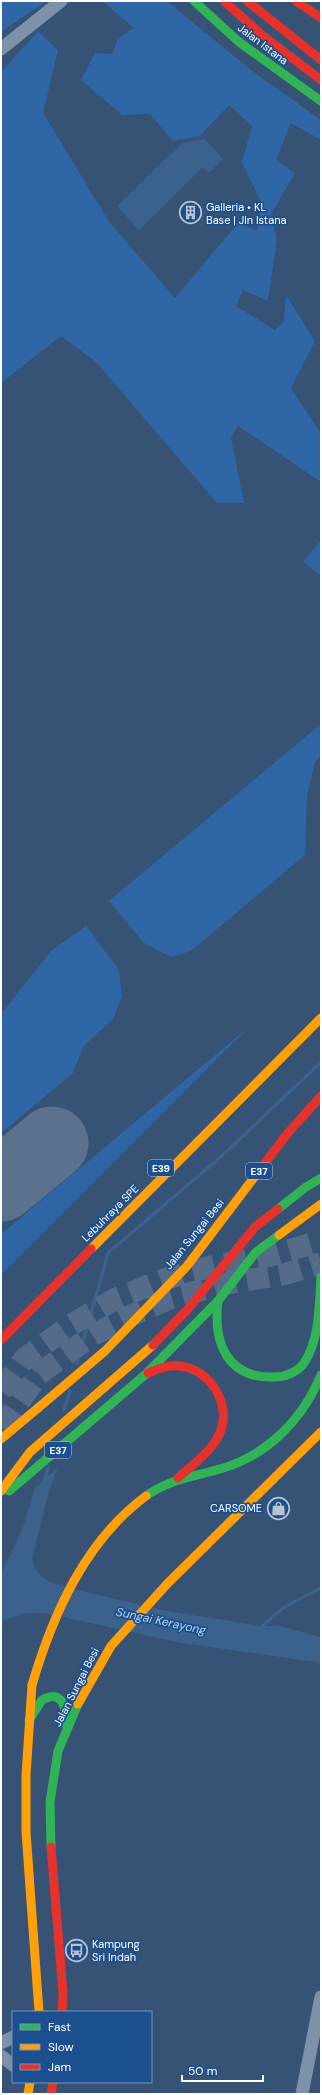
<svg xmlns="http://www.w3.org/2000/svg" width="322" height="2095" viewBox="0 0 322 2095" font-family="'DM Sans',sans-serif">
<rect width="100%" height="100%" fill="#365274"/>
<!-- green -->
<g fill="#2f66a5">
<polygon points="1,1 47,1 1,32"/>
<polygon points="102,1 167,1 251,70 321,120 321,140 291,123 276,160 295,173 271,214 277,240 268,301 243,290 236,306 275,330 284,321 286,295 315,341 291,388 321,433 321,482 238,426 231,438 244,503 217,503 96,362 61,336 1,383 1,72 38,31 58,50 43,113 110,223 175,298 239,222 257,231 262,204 242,162 252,126 229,105 200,136 173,141 150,114 122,115 81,80 95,53 112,54 118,38 134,28"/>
<polygon points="321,540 321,576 303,562"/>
<polygon points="321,724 321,754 315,763 307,795 305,855 191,951 171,957 144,943 109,901"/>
<polygon points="86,926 119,970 122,997 113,1019 83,1047 73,1073 1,1133 1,1014 51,951"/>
<polygon points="250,1026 1,1275 1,1234"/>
</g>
<!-- water -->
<g fill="#3b618d">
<polygon points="204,139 223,159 209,173 203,167 139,230 117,206 182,143"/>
<polygon points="58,1467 49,1491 32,1559 35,1568 41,1576 52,1583 86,1592 167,1611 262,1626 279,1626 321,1637 321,1663 176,1642 45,1613 26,1613 1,1621 1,1574 22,1530 35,1488"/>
</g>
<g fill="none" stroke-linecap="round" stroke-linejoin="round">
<!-- stream -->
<g stroke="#3b618d" stroke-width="3.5">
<polyline points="77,1364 108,1253 223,1155 321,1062"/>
<polyline points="64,1410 70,1391"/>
<polyline points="44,1483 48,1468"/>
<polyline points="259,1629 284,1607 321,1588"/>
</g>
<!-- runway -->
<polyline stroke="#5a728e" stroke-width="73" points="1,1185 52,1143"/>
<!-- highway-tunnel -->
<g stroke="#546c89" stroke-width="22" stroke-dasharray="22 11" stroke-linecap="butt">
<polyline points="1,1391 25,1358 71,1325 115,1299 165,1279 213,1266 269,1256 321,1241"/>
<polyline points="1,1428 39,1374 93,1335 130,1316 171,1298 224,1284 285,1274 321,1263"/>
</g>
<!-- street -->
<g stroke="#7d92a8" stroke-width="13">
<polyline points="1,49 61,1"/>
<polyline points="1,2043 13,2037"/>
<polyline points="1,2056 13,2065"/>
<polyline points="302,2094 321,1997"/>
</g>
<!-- fast -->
<g stroke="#30b455" stroke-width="9">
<polyline points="194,1 239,42 321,101"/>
<polyline points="278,1209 306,1187 321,1178"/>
<path d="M218,1301c-5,42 9,78 57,76 10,0 23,-5 29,-14 16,-24 15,-58 17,-86"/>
<polyline points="9,1491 146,1374 218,1301 256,1252 279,1235"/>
<path d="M146,1496c23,-17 47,-19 74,-27 47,-13 83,-50 101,-94"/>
<path d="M29,1720l13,-20c24,-13 24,14 25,29"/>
<polyline points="51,1847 50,1802 58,1751 78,1704"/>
</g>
<!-- slow -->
<g stroke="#ff9f0a" stroke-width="9">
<polyline points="279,1235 321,1204"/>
<polyline points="91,1249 321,1018"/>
<polyline points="38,1408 105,1351 187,1266 262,1167"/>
<polyline points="1,1439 38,1408"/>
<polyline points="1,1491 30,1452 153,1345"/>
<path d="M32,1685c21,-71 53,-144 114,-189"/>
<polyline points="32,1685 26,1775 26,1832 39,2012"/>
<polyline points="78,1704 111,1646 168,1583 321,1432"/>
<polyline points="28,2094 30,2082"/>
</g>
<!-- jam -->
<g stroke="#e5322d" stroke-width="9">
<polyline points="224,1 262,35 321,80"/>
<polyline points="247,1 321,60"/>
<polyline points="296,1 321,18"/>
<polyline points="262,1167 287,1134 321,1096"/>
<polyline points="1,1340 91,1249"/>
<polyline points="153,1345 187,1310 255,1227 278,1209"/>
<path d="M148,1373c10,-4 19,-8 30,-7 30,1 53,36 43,64 -7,20 -28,34 -43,48"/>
<polyline points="51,1847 63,1993 62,2012"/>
<polyline points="51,2094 53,2082"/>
</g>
</g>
<!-- icons -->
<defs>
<symbol id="building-ring" viewBox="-11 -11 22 22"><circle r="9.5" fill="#1b4f8f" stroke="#b9c2ce" stroke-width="1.5"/><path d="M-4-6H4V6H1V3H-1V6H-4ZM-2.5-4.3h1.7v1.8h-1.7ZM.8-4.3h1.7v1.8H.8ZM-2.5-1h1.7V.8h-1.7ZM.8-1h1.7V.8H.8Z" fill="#b9c2ce"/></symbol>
<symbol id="shop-ring" viewBox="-11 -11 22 22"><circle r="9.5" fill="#1b4f8f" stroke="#b9c2ce" stroke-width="1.5"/><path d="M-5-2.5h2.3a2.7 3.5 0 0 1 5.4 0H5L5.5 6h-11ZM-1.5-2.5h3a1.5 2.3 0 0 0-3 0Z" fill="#b9c2ce"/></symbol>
<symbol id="bus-ring" viewBox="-11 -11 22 22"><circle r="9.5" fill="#1b4f8f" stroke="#b9c2ce" stroke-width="1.5"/><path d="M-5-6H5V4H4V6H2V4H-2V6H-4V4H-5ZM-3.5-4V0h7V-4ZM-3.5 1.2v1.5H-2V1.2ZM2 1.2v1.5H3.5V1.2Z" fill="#b9c2ce"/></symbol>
</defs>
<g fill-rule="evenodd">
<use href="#building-ring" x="178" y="200" width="25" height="25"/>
<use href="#shop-ring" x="266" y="1496" width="25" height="25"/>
<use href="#bus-ring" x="64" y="1938" width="25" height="25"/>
</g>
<g text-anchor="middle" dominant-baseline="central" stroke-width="3.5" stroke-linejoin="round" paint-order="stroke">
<!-- shield labels -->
<g fill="#1b4f8f" stroke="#bbcadd" stroke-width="1">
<rect x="148" y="1160" width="26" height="16" rx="3"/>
<rect x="246" y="1163" width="26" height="16" rx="3"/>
<rect x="45" y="1442" width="26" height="16" rx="3"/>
</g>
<g font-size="10" font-weight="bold" fill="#fff">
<text x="161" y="1168">E39</text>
<text x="259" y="1171">E37</text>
<text x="58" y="1450">E37</text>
</g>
<!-- street labels -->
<g font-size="11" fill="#fff" stroke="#1b4f8f">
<text transform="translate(263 44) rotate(37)">Jalan Istana</text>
<text transform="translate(110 1213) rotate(-45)">Lebuhraya SPE</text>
<text transform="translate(194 1234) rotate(-51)">Jalan Sungai Besi</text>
<text transform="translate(76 1687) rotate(-63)">Jalan Sungai Besi</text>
</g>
<!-- poi labels -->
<g font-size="11" fill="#fff" stroke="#1b4f8f" text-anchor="start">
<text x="206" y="207">Galleria • KL<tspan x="206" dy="13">Base | Jln Istana</tspan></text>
<text x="262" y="1508" text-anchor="end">CARSOME</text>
<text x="92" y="1944">Kampung<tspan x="92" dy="13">Sri Indah</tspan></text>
</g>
<!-- water labels -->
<g font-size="12" font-style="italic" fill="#b5d3f5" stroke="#1b4f8f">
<text transform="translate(161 1621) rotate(12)">Sungai Kerayong</text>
</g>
</g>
<!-- border -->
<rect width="322" height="2095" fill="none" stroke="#ffffff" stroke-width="4"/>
<!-- legend -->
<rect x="12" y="2011" width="140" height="72" fill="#1b4f8f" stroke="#7695bc"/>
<rect x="20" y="2024" width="20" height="6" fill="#30b455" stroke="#7695bc"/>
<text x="48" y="2031" font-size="12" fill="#ffffff">Fast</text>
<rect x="20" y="2044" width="20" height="6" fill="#ff9f0a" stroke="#7695bc"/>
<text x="48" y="2051" font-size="12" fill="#ffffff">Slow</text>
<rect x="20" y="2064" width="20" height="6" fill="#e5322d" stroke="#7695bc"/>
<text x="48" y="2071" font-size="12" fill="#ffffff">Jam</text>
<!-- scale -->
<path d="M182 2075v6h81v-6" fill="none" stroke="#ffffff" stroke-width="2"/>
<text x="188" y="2075" font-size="12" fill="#ffffff" stroke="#1b4f8f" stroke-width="3" paint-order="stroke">50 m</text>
</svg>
